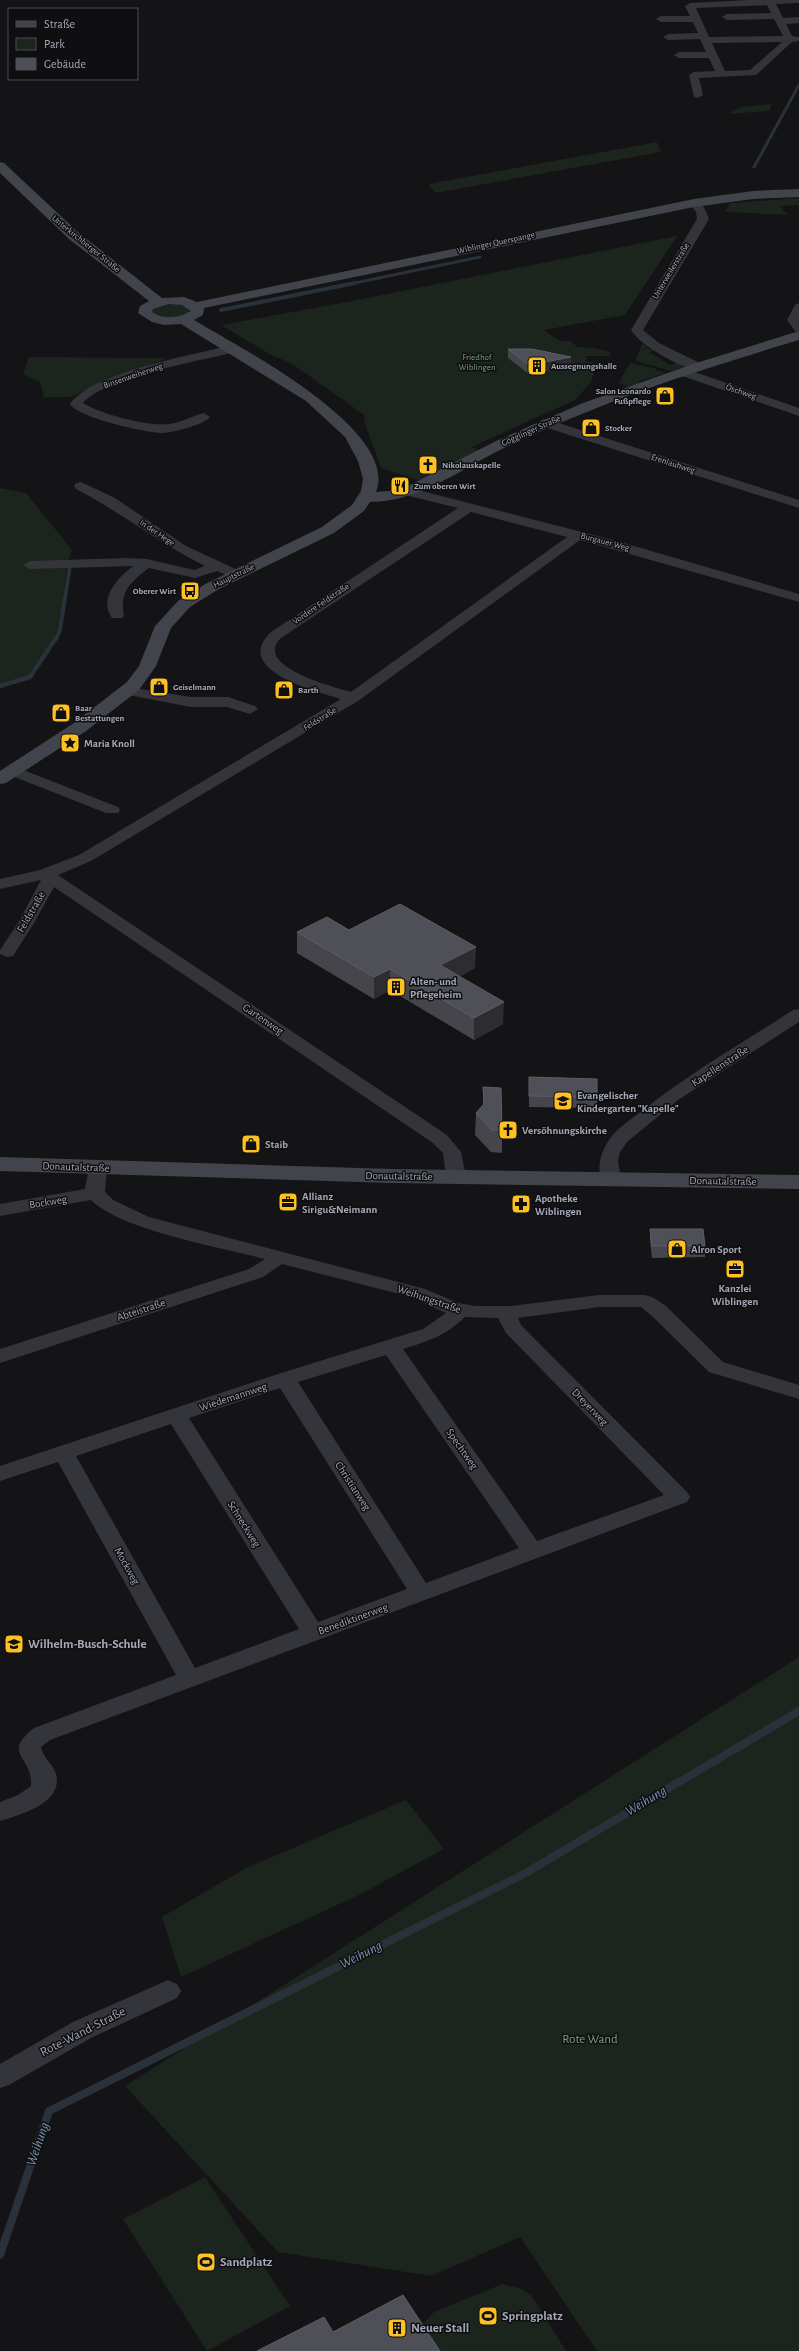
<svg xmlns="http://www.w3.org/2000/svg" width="799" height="2351" viewBox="0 0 799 2351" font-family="'Alegreya Sans',sans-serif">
<rect width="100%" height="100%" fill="#141315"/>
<!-- green -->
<g fill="#1b241d">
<polygon points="772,104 769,111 728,114 742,107"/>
<polygon points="657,142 661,152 435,193 428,184"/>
<polygon points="799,198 799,205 780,206 788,215 725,212 730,203"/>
<polygon points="677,236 625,315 544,330 560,341 571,341 577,347 595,348 611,352 609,356 585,356 588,359 585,361 598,363 591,382 575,400 472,447 479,451 418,480 381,468 365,424 364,415 291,363 271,355 221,325 352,301"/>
<polygon points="159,302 196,306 190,317 155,319 147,306"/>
<polygon points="642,344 649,346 646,347 653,351 649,352 670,365 678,363 683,367 672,371 635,361"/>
<polygon points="29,357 169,358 115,376 71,397 44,397 40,382 23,374"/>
<path d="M630,363l27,6 -1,1 10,3 -28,9 3,1c-8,3 -16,6 -22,-1z"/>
<polygon points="0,488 26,493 72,550 67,563 61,628 52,647 30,677 0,687"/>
<polygon points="799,1657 799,2351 597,2351 520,2237 431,2276 278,2252 125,2086"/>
<polygon points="406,1800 444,1849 359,1895 181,1977 162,1917 246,1868"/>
<polygon points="205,2177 290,2306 207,2351 123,2219"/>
<polygon points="502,2284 519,2288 532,2296 566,2351 427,2351 422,2325 434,2312"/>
</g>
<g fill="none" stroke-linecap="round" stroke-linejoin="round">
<!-- stream-far3 -->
<g stroke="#29313a" stroke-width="3">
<polyline points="754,167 799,85"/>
<polyline points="350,284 480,257"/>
</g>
<!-- stream-far2 -->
<g stroke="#29313a" stroke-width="4">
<polyline points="221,310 355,283"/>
<polyline points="56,639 60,630 70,566"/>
</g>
<!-- stream-far1 -->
<polyline stroke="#29313a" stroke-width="4.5" points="0,686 30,677 56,638"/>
<!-- stream -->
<polyline stroke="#29313a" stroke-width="8" points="0,2255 49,2111 524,1874 799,1711"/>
<!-- street -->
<g fill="#34353b" fill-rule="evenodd">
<path d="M749,0h50v3l-23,1 7,14 16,-1v6l-13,1 6,12 7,1v4l-7,1 -36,33 -57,3 4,17 -5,3 -4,-1 -5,-22 5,-3 21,-1 -6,-13h-30l-5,-3 5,-3h27l-6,-13 -32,1 -5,-3 5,-3 30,-1 -5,-11h-32l-5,-3 5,-3h29l-5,-10 5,-3zM767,5l4,8 -44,1 -5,3 5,3 47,-1 9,17 -74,1 -13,-29zM782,42l-32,28 -25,1 -13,-28z"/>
<path d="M694,200c9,2 12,11 15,19l-66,111 16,13 43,21 2,3 -2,3 -4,1c-20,-5 -56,-24 -67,-41l66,-111 -1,-7 -7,-9z"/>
<polygon points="799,303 799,332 795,331 787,320 795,305"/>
<path d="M232,345l4,1 2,3 -2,3c-33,8 -133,26 -153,51 17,11 66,24 86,21 12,-1 23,-8 35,-11l6,4c-6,8 -39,16 -49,16 -18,-1 -82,-15 -91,-29 22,-32 123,-49 162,-59z"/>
<polygon points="683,368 799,408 799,416 679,375 677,372 679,369"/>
<polygon points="546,419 799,500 799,508 541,426 540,423 541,420"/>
<path d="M81,482l34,16 71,48 56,26 2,3 -7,4 -20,-8 -22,7 -46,-10c-17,13 -30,23 -25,47l-2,3h-10c-14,-20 6,-40 21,-52l-103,3 -7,-4 7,-4 98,-3 19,1 47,11 11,-4c-45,-22 -84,-54 -129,-77l-2,-3 2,-3z"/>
<path d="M410,488l207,53 182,53v8l-219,-62 -222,161 -267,160 -33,14 389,260 14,17 5,25 -3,4 -7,2 -7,-2 -3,-4 -3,-24 -10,-10 -379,-256 -20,36 -21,33 -6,1 -7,-3v-4l18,-27 23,-43 -41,9v-10l40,-9 39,-15 262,-156c-25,-8 -110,-29 -70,-67l187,-124 -53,-13 -2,-3zM471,512l96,25 -216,155c-17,-5 -99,-26 -70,-54z"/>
<polygon points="128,687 191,697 228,697 255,706 258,709 250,714 227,707 191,707 123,694 121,691"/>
<polygon points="13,766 118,807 120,810 118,813 106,813 7,774 5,771 7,768"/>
<path d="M799,1009v13l-121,78 -51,42 -7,10 -2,9 3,18 -3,4 -7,2 -7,-2c-10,-15 -2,-34 8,-47 8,-10 21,-18 31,-26 47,-37 99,-67 150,-100z"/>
<path d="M98,1161l7,2 2,4 -2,25 8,8 36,17 276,72 33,14 17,3h36l88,-11h46l7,2 14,9 57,56 76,23v14l-90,-27 -57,-56 -11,-9h-42l-81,11 3,7 166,167 3,5 -3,5 -637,238 -9,7c2,11 12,17 15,27 8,29 -37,41 -56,47v-19l18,-7 13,-9c3,-29 -31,-31 3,-58l142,-53 -118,-213 -58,19v-15l278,-92 145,-45 23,-16 -35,-16 -129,-33 -19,13 -263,86v-14l249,-80 16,-10c-45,-12 -144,-29 -174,-59l-91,16v-12l85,-15 4,-22 2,-4zM465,1317l33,1 8,15 158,162 -127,46 -134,-192c26,-8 42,-13 62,-32zM386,1355l133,193 -93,35 -128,-201zM280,1388l127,201 -89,33 -129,-204zM171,1424l128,205 -104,39 -119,-212z"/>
<polygon points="168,1980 177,1984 181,1991 177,1998 91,2038 9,2085 0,2088 0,2064 73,2022"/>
</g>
<!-- secondary -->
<g fill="#42444b" fill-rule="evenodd">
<path d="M0,162l4,1 75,70 83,65 22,-1 13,5 497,-103 59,-8 46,-2v8l-46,2 -59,8 -490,101 -1,7 -9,5c43,26 207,110 182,172l24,-2 96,-49 87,-38 110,-39 106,-33v9c-69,21 -140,42 -207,70 -29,11 -58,24 -86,37 -44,21 -86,55 -136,55l-6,9 -30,22 -115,56 -29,18 -19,21 -15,38 -17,24 -53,41 -80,52 -6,1v-13l74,-48 53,-41 12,-16 16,-40 23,-25 29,-18 115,-56 30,-22 9,-14 2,-12 -5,-18 -13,-24 -39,-36 -125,-77 -17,1 -12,-3 -14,-9 2,-7 9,-5 -80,-62 -69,-66zM169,304l13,1 9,6c-11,7 -28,9 -39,1l1,-3z"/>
<polygon points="0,1157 392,1169 799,1175 799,1189 392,1183 0,1171"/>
</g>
</g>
<!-- wall -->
<g fill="#45454b">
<polygon points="508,349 571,357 570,367 529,374 508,358"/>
<polygon points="349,930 475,968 459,977 503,1024 474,1040 390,990 374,999 297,953 297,932"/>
<polygon points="529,1077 597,1097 597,1108 529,1107"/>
<polygon points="483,1087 502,1130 502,1153 491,1152 475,1135 476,1113 483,1106"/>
<polygon points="650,1229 705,1246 705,1257 652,1258 650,1241"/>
</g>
<!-- shaded-wall -->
<g fill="#2d2d31">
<polygon points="571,357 570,367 529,374 529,365"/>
<polygon points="476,947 475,968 440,987 440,965"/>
<polygon points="390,969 390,990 374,999 374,977"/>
<polygon points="504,1002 503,1024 474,1040 474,1018"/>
</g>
<!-- building -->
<g fill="#4f5057" stroke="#5d5e66">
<polygon points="508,349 532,349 571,357 529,365"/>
<polygon points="400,904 476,947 440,965 504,1002 474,1018 390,969 374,977 297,932 327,917 349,930"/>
<polygon points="529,1077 597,1079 597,1097 529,1096"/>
<polygon points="483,1087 501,1088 502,1130 492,1130 476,1113 484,1104"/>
<polygon points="650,1229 703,1229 705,1246 652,1246"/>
<polygon points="403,2295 440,2351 257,2351 324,2317 333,2332"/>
</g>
<!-- icons -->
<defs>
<symbol id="building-square" viewBox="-11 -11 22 22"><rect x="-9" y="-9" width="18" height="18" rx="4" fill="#fdc124" stroke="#0f0e10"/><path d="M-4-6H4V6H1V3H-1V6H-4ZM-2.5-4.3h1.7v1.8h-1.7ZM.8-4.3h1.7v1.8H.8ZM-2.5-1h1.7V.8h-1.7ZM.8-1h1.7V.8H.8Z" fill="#111"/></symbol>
<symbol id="shop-square" viewBox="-11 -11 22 22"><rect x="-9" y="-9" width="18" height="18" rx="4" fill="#fdc124" stroke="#0f0e10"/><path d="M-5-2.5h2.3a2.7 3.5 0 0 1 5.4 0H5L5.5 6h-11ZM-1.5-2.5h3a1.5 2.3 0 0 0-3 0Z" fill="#111"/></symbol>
<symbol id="church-square" viewBox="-11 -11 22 22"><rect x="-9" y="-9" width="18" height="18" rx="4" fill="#fdc124" stroke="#0f0e10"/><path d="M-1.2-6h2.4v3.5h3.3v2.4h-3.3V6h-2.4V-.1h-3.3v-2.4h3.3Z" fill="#111"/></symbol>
<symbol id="restaurant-square" viewBox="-11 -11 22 22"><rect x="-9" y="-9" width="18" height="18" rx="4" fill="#fdc124" stroke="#0f0e10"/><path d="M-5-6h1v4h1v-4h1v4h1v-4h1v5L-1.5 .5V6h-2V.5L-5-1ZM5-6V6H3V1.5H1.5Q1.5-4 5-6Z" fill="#111"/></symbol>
<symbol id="bus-square" viewBox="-11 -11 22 22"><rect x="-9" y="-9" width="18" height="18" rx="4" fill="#fdc124" stroke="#0f0e10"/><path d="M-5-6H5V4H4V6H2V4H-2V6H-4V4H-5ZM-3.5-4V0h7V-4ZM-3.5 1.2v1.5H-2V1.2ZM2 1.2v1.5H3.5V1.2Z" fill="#111"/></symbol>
<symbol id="sight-square" viewBox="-11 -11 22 22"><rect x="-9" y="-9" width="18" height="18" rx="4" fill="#fdc124" stroke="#0f0e10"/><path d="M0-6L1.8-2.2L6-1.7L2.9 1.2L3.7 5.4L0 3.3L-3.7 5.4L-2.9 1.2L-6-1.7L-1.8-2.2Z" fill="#111"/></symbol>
<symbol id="school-square" viewBox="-11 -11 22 22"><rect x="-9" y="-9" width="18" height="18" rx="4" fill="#fdc124" stroke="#0f0e10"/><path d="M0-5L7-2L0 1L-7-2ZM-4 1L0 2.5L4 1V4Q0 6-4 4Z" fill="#111"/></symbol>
<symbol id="office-square" viewBox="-11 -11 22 22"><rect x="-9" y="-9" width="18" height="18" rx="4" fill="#fdc124" stroke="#0f0e10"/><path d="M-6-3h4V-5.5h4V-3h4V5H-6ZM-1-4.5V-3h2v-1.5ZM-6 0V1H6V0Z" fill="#111"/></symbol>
<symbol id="pharmacy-square" viewBox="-11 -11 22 22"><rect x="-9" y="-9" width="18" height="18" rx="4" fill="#fdc124" stroke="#0f0e10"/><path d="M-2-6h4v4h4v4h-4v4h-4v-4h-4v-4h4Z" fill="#111"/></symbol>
<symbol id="stadium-square" viewBox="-11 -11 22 22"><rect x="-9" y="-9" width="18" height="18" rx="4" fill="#fdc124" stroke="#0f0e10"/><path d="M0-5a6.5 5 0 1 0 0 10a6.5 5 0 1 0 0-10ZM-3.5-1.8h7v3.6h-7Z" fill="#111"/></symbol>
</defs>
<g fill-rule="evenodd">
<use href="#building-square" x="526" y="355" width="22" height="22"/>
<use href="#shop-square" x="654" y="385" width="22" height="22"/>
<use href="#shop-square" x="580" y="417" width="22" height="22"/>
<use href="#church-square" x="417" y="454" width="22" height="22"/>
<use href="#restaurant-square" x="389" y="475" width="22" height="22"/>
<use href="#bus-square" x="179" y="580" width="22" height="22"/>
<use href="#shop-square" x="148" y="676" width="22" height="22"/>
<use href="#shop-square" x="273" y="679" width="22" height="22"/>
<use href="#shop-square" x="50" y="702" width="22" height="22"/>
<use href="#sight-square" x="59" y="732" width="22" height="22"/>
<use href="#building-square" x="385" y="976" width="22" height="22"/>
<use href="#school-square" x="552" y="1090" width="22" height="22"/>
<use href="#church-square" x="497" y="1119" width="22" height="22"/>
<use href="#shop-square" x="240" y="1133" width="22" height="22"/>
<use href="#office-square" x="277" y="1191" width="22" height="22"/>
<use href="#pharmacy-square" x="510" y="1193" width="22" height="22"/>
<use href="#shop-square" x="666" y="1238" width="22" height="22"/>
<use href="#office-square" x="724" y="1258" width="22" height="22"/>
<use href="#school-square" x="3" y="1633" width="22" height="22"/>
<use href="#stadium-square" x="195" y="2251" width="22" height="22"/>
<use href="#stadium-square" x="477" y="2305" width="22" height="22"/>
<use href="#building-square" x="386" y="2317" width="22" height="22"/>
</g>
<g text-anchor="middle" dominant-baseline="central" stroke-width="3" stroke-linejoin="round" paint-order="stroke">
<!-- far-street labels -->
<g font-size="9" fill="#a4a9b7" stroke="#0f0e10">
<text transform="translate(496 243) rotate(-12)">Wiblinger Querspange</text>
<text transform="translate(86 244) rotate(39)">Unterkirchberger Straße</text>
<text transform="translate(671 271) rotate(-59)">Unterweilerstraße</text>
<text transform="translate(133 376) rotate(-19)">Binsenweiherweg</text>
<text transform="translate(741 392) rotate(19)">Öschweg</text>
<text transform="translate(531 431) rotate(-24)">Gögglinger Straße</text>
<text transform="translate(673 464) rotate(18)">Erenlauhweg</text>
<text transform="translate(157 533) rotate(34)">In der Hege</text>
<text transform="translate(605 542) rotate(15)">Burgauer Weg</text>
<text transform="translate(234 576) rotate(-26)">Hauptstraße</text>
<text transform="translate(321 604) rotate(-34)">Vordere Feldstraße</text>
<text transform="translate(320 719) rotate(-32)">Feldstraße</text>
</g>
<!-- far-park labels -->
<g font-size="9" fill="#7aa37f" stroke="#0f0e10">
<text x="477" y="357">Friedhof<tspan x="477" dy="10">Wiblingen</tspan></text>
</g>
<!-- far-poi labels -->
<g font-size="9" font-weight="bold" fill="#a4a9b7" stroke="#0f0e10" text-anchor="start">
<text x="551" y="366">Aussegnungshalle</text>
<text x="651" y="391" text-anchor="end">Salon Leonardo<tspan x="651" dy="10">Fußpflege</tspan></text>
<text x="605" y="428">Stocker</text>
<text x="442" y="465">Nikolauskapelle</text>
<text x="414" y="486">Zum oberen Wirt</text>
<text x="176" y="591" text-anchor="end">Oberer Wirt</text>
<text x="173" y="687">Geiselmann</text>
<text x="298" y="690">Barth</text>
<text x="75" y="708">Baar<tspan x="75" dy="10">Bestattungen</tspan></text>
</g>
<!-- poi labels -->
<g font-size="11" font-weight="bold" fill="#a4a9b7" stroke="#0f0e10" text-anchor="start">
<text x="84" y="743">Maria Knoll</text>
<text x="410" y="981">Alten- und<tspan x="410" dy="13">Pflegeheim</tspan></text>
<text x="577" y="1095">Evangelischer<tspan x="577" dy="13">Kindergarten "Kapelle"</tspan></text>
<text x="522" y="1130">Versöhnungskirche</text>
<text x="265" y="1144">Staib</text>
<text x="302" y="1196">Allianz<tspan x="302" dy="13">Sirigu&amp;Neimann</tspan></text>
<text x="535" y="1198">Apotheke<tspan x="535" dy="13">Wiblingen</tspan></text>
<text x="691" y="1249">Alron Sport</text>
<text x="735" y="1288" text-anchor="middle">Kanzlei<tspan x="735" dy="13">Wiblingen</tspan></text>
</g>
<!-- street labels -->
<g font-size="11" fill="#a4a9b7" stroke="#0f0e10">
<text transform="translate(31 912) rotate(-60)">Feldstraße</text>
<text transform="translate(263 1019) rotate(34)">Gartenweg</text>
<text transform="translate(720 1066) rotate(-33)">Kapellenstraße</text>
<text transform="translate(76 1167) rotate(2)">Donautalstraße</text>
<text transform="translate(399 1176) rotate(1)">Donautalstraße</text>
<text transform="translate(723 1181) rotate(1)">Donautalstraße</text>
<text transform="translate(48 1202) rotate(-9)">Bockweg</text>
<text transform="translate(429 1299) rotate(19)">Weihungstraße</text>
<text transform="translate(141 1310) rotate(-18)">Abteistraße</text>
<text transform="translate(233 1397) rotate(-18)">Wiedemannweg</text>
<text transform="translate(590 1407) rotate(46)">Dreyerweg</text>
<text transform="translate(462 1449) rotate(55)">Spechtweg</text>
<text transform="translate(353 1486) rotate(57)">Christianweg</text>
<text transform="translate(244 1524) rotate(58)">Schneckweg</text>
<text transform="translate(127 1566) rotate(61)">Mockweg</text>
<text transform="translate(353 1619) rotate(-20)">Benediktinerweg</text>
</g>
<!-- near-poi labels -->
<g font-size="13" font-weight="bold" fill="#a4a9b7" stroke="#0f0e10" text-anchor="start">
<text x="28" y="1644">Wilhelm-Busch-Schule</text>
<text x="220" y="2262">Sandplatz</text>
<text x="502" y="2316">Springplatz</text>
<text x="411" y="2328">Neuer Stall</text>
</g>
<!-- near-street labels -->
<g font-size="13" fill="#a4a9b7" stroke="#0f0e10">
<text transform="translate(83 2032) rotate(-27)">Rote-Wand-Straße</text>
</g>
<!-- near-park labels -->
<g font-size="13" fill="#7aa37f" stroke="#0f0e10">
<text x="590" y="2039">Rote Wand</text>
</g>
<!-- near-water labels -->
<g font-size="14" font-style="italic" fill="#7995b4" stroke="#0f0e10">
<text transform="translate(646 1801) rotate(-31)">Weihung</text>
<text transform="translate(361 1955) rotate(-27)">Weihung</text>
<text transform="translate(38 2144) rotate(-71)">Weihung</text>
</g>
</g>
<!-- legend -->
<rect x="8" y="8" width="130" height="72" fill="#0f0e10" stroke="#4b4c53"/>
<rect x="16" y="21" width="20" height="6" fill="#42444b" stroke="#4b4c53"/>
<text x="44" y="28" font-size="12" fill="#a4a9b7">Straße</text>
<rect x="16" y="38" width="20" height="12" fill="#1b241d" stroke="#4b4c53"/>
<text x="44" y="48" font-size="12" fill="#a4a9b7">Park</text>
<rect x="16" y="58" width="20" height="12" fill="#4f5057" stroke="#4b4c53"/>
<text x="44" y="68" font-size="12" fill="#a4a9b7">Gebäude</text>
</svg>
